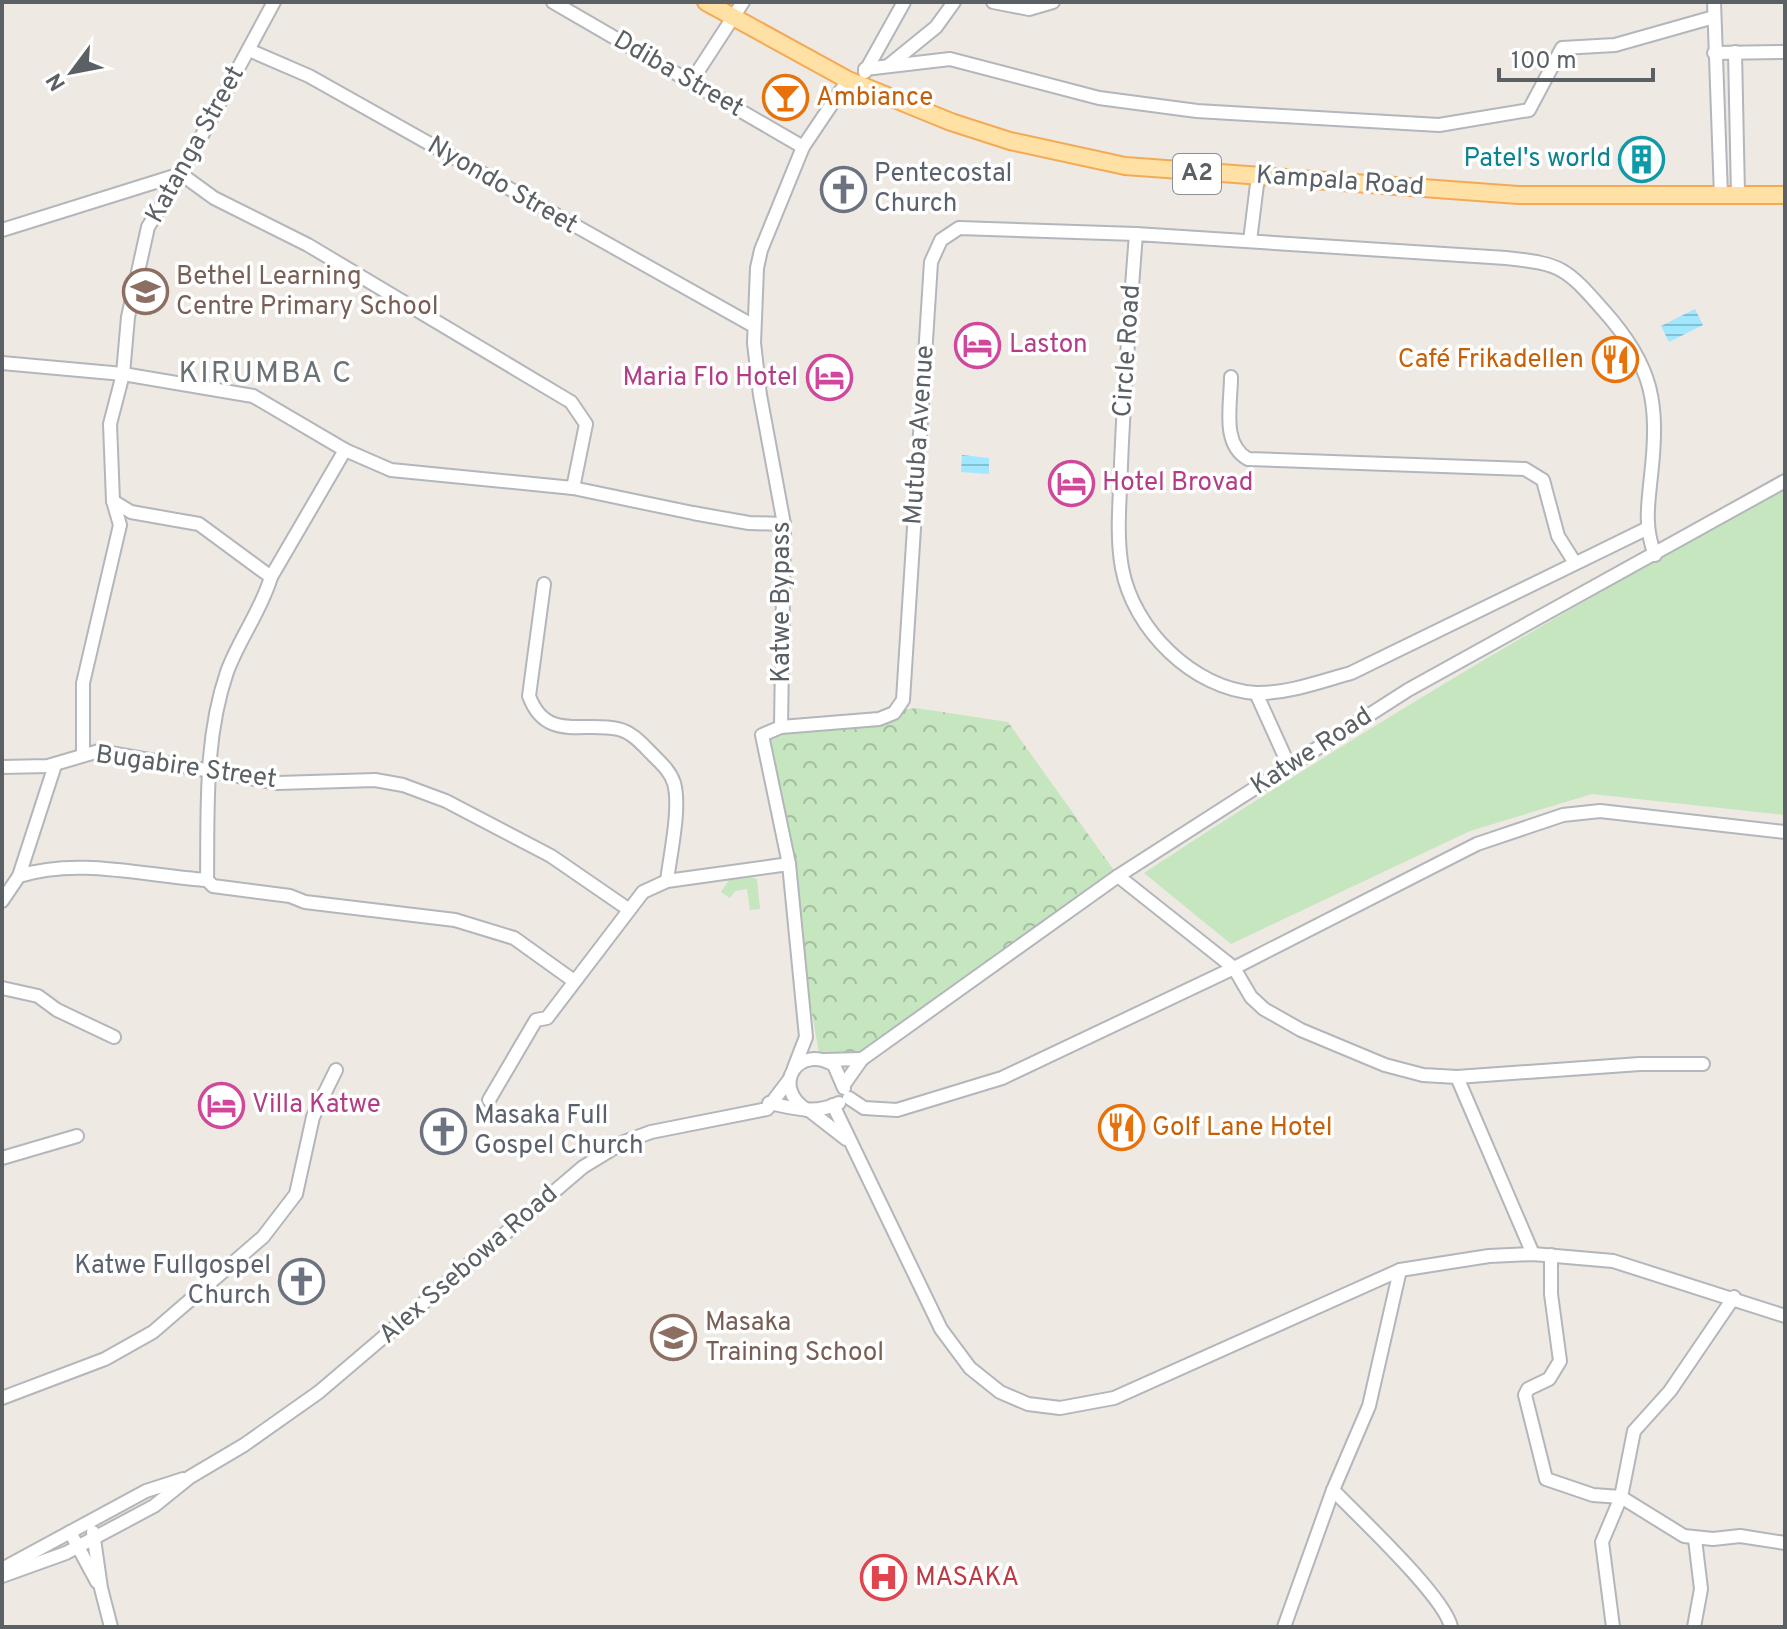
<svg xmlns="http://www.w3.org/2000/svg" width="1787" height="1629" viewBox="0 0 1787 1629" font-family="Overpass,sans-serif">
<defs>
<pattern id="park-crowns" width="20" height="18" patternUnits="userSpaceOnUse" patternTransform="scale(2)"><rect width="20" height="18" fill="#c5e6be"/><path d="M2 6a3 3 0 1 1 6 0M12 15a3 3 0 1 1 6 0" fill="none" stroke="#a3be9e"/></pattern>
<pattern id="water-rules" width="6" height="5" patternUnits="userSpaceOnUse" patternTransform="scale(2)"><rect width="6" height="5" fill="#a0e7ff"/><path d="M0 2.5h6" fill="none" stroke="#85bfd2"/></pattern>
</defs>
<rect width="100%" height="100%" fill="#eee9e2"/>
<!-- grass -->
<g fill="#c5e6be">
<path d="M1785,489v326l-193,-21 -122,37 -239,113 -87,-71c208,-137 422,-265 641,-384z"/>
<polygon points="750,877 757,879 760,909 750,910 747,889 735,891 730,898 721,892 729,880"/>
</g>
<!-- park -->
<polygon fill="url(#park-crowns)" points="916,708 1008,722 1118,876 877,1048 820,1058 762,735"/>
<!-- water -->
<g fill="url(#water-rules)">
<polygon points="1695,309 1703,325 1669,342 1661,326"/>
<polygon points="962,455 989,458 989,474 961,472"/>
</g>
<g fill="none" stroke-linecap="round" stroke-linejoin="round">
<defs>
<g id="minor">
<polyline points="553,2 803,147"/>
<polyline points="993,2 1029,9 1053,2"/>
<polyline points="1714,2 1721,196"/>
<polyline points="249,50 309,76 752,325"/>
<polyline points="1735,52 1738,195"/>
<polyline points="1714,53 1785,52"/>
<polyline points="888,66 936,27 954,2"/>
<polyline points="865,69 950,59 1099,98 1197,111 1264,115 1439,125 1529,110 1562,48 1615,45 1714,17"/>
<polyline points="865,72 904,2"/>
<polyline points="691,82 743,2"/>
<polyline points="2,230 181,174 214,198 308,245 571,402 586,424 573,488"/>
<polyline points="1250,241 1258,176"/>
<polyline points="2,363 123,374 253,396 345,450 391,470 573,488 693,513 749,523 784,524"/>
<path d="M1231,377c0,28 -10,67 17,82l277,10 18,11 15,56 17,27"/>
<path d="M113,501l18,11 68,12 72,53c-10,34 -32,62 -44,95 -23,67 -19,138 -20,208l6,6 77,10 15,6 150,18 59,18 60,43"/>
<path d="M1646,529l-295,144c-29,8 -64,21 -95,20 -63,-4 -123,-64 -134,-125 -6,-33 -2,-69 -1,-103 3,-77 9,-154 15,-231l370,24c57,6 60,10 98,53 50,56 55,93 47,165 -3,29 -7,51 4,79"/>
<polyline points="271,577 345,450"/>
<path d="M544,584l-15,112c17,46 54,25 89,33 14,3 24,15 34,25 9,9 18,17 22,29 7,25 -4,72 -7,98"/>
<polyline points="1256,693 1290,768"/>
<polyline points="781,727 879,719 894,713 903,700 931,262 941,240 959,228 1136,234"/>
<polyline points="83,755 83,683 120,525 113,501 110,424 123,374 128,317 148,227 181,174 274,2"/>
<polyline points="2,767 48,766 99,751 278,783 375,780 403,785 446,801 551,856 628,909"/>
<polyline points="19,876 55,765"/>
<polyline points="1118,876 1234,968 1251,997 1264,1009 1301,1030 1385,1065 1423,1075 1457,1077 1640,1064 1703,1064"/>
<path d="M2,901l17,-25c60,-19 126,0 188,4"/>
<polyline points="2,988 38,996 57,1010 114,1037"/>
<polyline points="825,1060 862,1059"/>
<polyline points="794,1068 806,1037 789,864 762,735 781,727 784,524 760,395 754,343 757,268 761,250 803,147 848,80"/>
<polyline points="1457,1077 1533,1254"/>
<polyline points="843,1086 862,1059 1118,876 1408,690 1785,481"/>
<polyline points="849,1098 864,1108 897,1110 1002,1078 1234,968 1477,844 1563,815 1600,811 1785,832"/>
<polyline points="489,1100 536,1020 547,1018 643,892 667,881 789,864"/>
<path d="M769,1103c26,5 45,12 70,0"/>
<polyline points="833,1105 941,1329 970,1368 1000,1392 1028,1404 1060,1408 1114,1398 1400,1270 1489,1256 1533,1254 1613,1261 1785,1316"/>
<path d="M807,1110c-37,-23 -9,-67 27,-45l10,23"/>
<polyline points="810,1111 846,1139"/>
<polyline points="2,1158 77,1136"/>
<polyline points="1551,1255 1551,1294 1560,1361 1549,1379 1528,1389 1525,1395 1546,1479 1593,1495 1621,1497 1602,1542 1613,1627"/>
<polyline points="1734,1297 1670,1391 1634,1431 1621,1497 1684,1536 1713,1539 1740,1536 1785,1543"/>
<polyline points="2,1398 105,1359 153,1332 263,1237 296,1194 313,1117 336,1070"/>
<path d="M1333,1490c25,26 112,107 118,137"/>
<polyline points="70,1532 97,1582"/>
<polyline points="93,1532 101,1588 111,1627"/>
<polyline points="2,1569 146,1491 183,1479"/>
<polyline points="2,1576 66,1553 154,1506 190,1477 244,1445 319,1392 583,1167 624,1142 651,1132 767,1109 789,1080"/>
<polyline points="1284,1627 1333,1490 1369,1406 1400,1270"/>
<polyline points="1694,1627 1701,1589 1695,1539"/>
</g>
<polyline id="major" points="706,2 848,80 951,122 1010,141 1125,166 1518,195 1785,195"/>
</defs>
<!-- minor casing -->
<use href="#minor" stroke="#b3b6ba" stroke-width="16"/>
<!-- major casing -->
<use href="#major" stroke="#f4aa55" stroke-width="20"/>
<!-- minor -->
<use href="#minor" stroke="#fff" stroke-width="12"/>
<!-- major -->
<use href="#major" stroke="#ffe0a5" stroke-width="16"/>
</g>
<!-- icons -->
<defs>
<symbol id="bar-ring" viewBox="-11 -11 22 22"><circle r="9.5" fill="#fff" stroke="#e8710a" stroke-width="1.5"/><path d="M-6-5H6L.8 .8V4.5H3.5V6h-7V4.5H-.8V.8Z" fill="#e8710a"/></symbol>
<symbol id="building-ring" viewBox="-11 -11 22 22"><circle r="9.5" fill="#fff" stroke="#0f9aa8" stroke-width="1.5"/><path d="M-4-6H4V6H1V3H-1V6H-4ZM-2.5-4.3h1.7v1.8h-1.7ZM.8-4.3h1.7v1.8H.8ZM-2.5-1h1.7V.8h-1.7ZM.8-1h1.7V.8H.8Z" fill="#0f9aa8"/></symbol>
<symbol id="church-ring" viewBox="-11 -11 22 22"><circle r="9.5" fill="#fff" stroke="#6b7280" stroke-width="1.5"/><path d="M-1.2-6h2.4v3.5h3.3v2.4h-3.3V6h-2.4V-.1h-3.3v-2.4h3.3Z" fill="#6b7280"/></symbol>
<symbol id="school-ring" viewBox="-11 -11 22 22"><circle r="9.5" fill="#fff" stroke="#8d6e63" stroke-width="1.5"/><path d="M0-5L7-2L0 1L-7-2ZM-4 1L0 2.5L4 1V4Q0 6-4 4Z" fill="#8d6e63"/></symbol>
<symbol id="hotel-ring" viewBox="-11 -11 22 22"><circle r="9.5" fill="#fff" stroke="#d1479c" stroke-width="1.5"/><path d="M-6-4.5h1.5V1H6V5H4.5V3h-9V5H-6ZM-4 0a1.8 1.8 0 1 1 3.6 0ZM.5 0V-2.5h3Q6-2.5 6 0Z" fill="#d1479c"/></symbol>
<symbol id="restaurant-ring" viewBox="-11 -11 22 22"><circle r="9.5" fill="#fff" stroke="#e8710a" stroke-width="1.5"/><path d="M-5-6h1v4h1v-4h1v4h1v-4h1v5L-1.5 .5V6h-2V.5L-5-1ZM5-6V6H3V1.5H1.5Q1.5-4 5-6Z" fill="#e8710a"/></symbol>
<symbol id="hospital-ring" viewBox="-11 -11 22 22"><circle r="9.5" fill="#fff" stroke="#e0444e" stroke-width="1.5"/><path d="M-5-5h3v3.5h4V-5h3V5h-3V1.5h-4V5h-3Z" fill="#e0444e"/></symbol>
</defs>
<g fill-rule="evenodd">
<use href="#bar-ring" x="760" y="72" width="51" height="51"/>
<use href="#building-ring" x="1616" y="134" width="51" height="51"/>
<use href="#church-ring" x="818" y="164" width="51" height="51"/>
<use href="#school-ring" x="120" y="266" width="51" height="51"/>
<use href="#hotel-ring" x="952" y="320" width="51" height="51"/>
<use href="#restaurant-ring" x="1590" y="334" width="51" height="51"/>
<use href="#hotel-ring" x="804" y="352" width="51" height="51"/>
<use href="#hotel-ring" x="1046" y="458" width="51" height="51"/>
<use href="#hotel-ring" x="196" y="1080" width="51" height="51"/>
<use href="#restaurant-ring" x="1096" y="1102" width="51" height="51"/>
<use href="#church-ring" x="418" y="1106" width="51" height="51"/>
<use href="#church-ring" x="276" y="1256" width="51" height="51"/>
<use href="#school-ring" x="648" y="1312" width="51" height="51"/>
<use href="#hospital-ring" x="858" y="1552" width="51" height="51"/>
</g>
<g text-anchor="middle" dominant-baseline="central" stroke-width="7" stroke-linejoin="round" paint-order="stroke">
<!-- shield labels -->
<rect fill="#fff" stroke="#8c9092" stroke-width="2" x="1173" y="154" width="48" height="40" rx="6"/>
<g font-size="24" font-weight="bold" fill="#5a6063">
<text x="1197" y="174">A2</text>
</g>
<!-- street labels -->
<g font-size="26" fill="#5a6063" stroke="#fff">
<text transform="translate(678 75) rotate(30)">Ddiba Street</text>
<text transform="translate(196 145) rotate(-61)">Katanga Street</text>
<text transform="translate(1340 182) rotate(4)">Kampala Road</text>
<text transform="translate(502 186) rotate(30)">Nyondo Street</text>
<text transform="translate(1128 351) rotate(-86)">Circle Road</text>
<text transform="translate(920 435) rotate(-86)">Mutuba Avenue</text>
<text transform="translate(782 602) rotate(-90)">Katwe Bypass</text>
<text transform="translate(1312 752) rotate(-33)">Katwe Road</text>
<text transform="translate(186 768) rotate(8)">Bugabire Street</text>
<text transform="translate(469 1265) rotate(-41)">Alex Ssebowa Road</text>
</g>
<!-- food labels -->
<g font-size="26" fill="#c56008" stroke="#fff" text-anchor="start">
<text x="816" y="98">Ambiance</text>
<text x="1584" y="360" text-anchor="end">Café Frikadellen</text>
<text x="1152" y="1128">Golf Lane Hotel</text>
</g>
<!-- culture labels -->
<g font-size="26" fill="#0d838f" stroke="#fff" text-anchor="end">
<text x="1611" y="159">Patel's world</text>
</g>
<!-- worship labels -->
<g font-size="26" fill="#5b616d" stroke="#fff" text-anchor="start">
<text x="874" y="174">Pentecostal<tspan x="874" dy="30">Church</tspan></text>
<text x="474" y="1116">Masaka Full<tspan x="474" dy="30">Gospel Church</tspan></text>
<text x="271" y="1266" text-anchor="end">Katwe Fullgospel<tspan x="271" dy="30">Church</tspan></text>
</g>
<!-- education labels -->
<g font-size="26" fill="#785e54" stroke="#fff" text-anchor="start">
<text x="176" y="277">Bethel Learning<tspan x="176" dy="30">Centre Primary School</tspan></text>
<text x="705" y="1323">Masaka<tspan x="705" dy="30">Training School</tspan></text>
</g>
<!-- hotel labels -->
<g font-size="26" fill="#b23c85" stroke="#fff" text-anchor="start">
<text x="1009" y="345">Laston</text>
<text x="798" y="378" text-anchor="end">Maria Flo Hotel</text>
<text x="1102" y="483">Hotel Brovad</text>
<text x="252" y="1105">Villa Katwe</text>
</g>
<!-- health labels -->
<g font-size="26" fill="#be3a42" stroke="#fff" text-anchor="start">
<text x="915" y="1578">MASAKA</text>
</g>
<!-- quarter labels -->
<g font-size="30" letter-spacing="2" fill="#6b7275" stroke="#fff">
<text x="266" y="374">KIRUMBA C</text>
</g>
</g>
<!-- border -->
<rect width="1787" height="1629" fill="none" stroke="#5a6063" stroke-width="8"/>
<!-- north arrow -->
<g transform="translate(72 72) rotate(238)" stroke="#ffffff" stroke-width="6" paint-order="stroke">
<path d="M0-6L14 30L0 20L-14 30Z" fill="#5a6063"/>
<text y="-12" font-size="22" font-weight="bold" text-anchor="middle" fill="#5a6063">N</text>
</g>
<!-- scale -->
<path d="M1499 68v12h154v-12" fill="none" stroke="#5a6063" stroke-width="4"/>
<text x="1511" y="68" font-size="24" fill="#5a6063" stroke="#ffffff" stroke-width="6" paint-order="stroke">100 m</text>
</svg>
